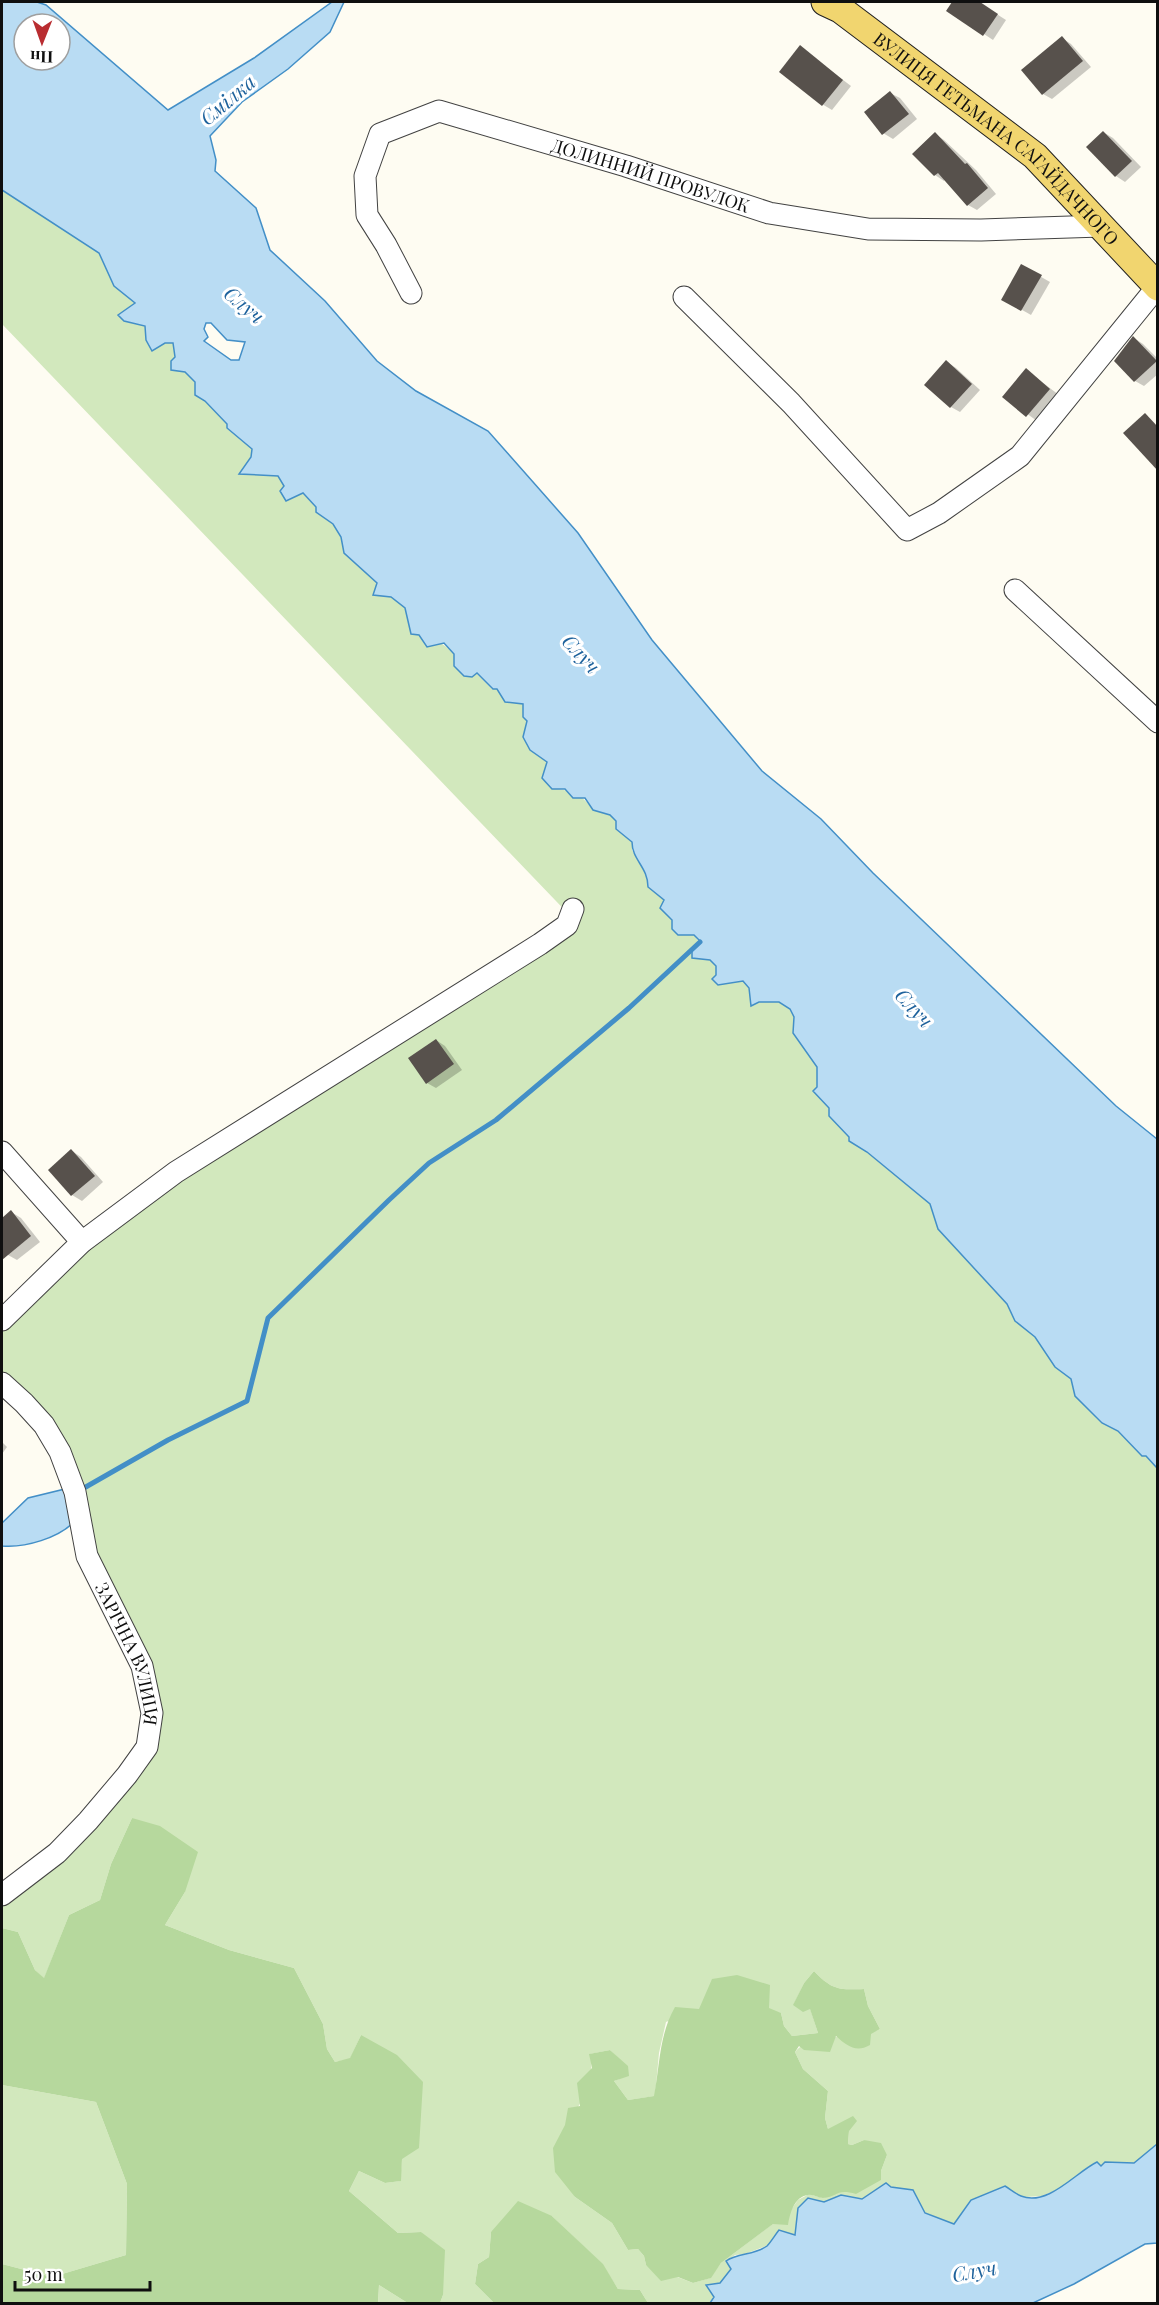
<svg xmlns="http://www.w3.org/2000/svg" width="1159" height="2305" viewBox="0 0 1159 2305" font-family="'Playfair Display',serif">
<rect width="100%" height="100%" fill="#fefcf2"/>
<!-- green -->
<g fill="#d2e8bd" fill-rule="evenodd">
<path d="M2,190l97,63 15,33 21,17 -16,12 5,6 21,5 1,14 27,3 2,14 -4,12 14,3 10,10v13l10,6 22,23v4l25,21v8l-12,16 38,3 6,10 18,7 14,14 1,5 16,12 8,13 4,16 46,44 14,11 6,26c17,1 32,8 43,20v12l22,7 16,16h5l26,15v13l4,4 3,29 17,12 5,27c19,0 31,6 41,21l17,5 6,6v8l16,13v8l32,50 14,35h16l22,31v9l27,6 16,21h20l11,7 4,8 -1,16 24,34v20l-4,4 16,17v8l20,21v4l18,11 63,52 8,25 69,75 8,17 20,16 20,30 16,12 4,17 27,27 16,8 24,25h4l11,12 1,676 -24,19 -29,-1 -4,4h-12l-24,20 -23,10 -71,4 -17,24 -29,-11 -12,-23 -22,-3 -29,12 -21,-4 -17,7 -26,6 -3,27 -50,19 -10,1 -8,6 4,8 -11,14 -10,20h-62l-8,-13 -22,-1 -16,-25 -50,-48 -61,16 -2,25 -11,7 -3,20 19,19h-54l3,-8 -22,-63 -23,1 -49,-42 10,-20 26,12 15,-2 2,-22 -41,-124 -11,24 -15,3 -8,-13 -4,-25 -29,-56 -65,-18 -64,-25 20,-33 -53,-74 -21,46 -11,36 -31,15 -25,64 -9,-9 -17,-38 -16,-4v-33l125,-120 25,-62 -65,-157 -27,-104 -58,-69v-63l80,-78 497,-317 -577,-601zM814,1971c18,19 25,19 50,18l4,17 12,23c-20,11 -70,3 -85,23l8,17 25,22 -3,27 3,11 21,2 -1,13 4,1 12,-5 23,15 -6,16 -58,27 -14,-4 -11,6 -8,11 -69,52 -11,15 -17,5 -47,-18 -2,-9 -6,-7 -10,1 -16,-27 -37,-26 -21,-49c14,-30 44,-58 36,-94l20,-4 6,6 3,23 -5,2 14,19 27,-4 4,-43 7,-31 33,-13 82,4 3,13 8,10 26,-3 -8,-25 -16,-4 10,-21z"/>
<polygon points="2,2085 96,2102 127,2184 126,2255 52,2277 2,2264"/>
<polygon points="379,2285 406,2302 412,2303 378,2304"/>
</g>
<!-- forest -->
<g fill="#b6d89d">
<polygon points="132,1818 160,1826 198,1852 185,1892 165,1925 229,1950 294,1968 323,2024 327,2049 335,2062 350,2058 361,2035 397,2055 423,2082 419,2148 402,2159 401,2181 385,2183 359,2171 349,2191 398,2233 421,2232 445,2250 443,2295 440,2303 406,2302 379,2285 378,2303 2,2303 2,2264 52,2277 126,2255 127,2184 96,2102 2,2085 2,1928 18,1932 35,1970 44,1978 69,1915 100,1900 111,1864"/>
<path d="M814,1971c18,19 25,19 50,18l4,17 12,23 -9,5 -1,11c-14,8 -23,1 -34,-9l-6,16 -26,-2 -5,-4 -4,6 8,17 25,22 -3,27 3,11 25,-13 4,5 -8,10 -1,13 4,1 12,-5 17,3 6,12 -6,16v9l-25,14c-20,-6 -18,3 -33,4 -5,0 -10,-4 -15,-3 -14,2 -18,18 -20,30l-15,-1 -52,39 -10,15 -18,5 -15,-6 -17,4 -15,-16 -2,-9 -6,-7 -10,1 -16,-27 -37,-26 -20,-25 -2,-24 12,-23 3,-17 12,-2 -3,-23 15,-15 -3,-14 21,-4 18,16 1,10 -15,5 14,19 26,-4c6,-31 5,-61 21,-89l24,2 13,-30 25,-4 33,10 -1,23 12,5 3,13 8,10 26,-3 -8,-24 -7,3 -10,-7 11,-22z"/>
<polygon points="518,2201 552,2216 603,2264 618,2289 640,2290 648,2303 494,2303 475,2284 478,2264 489,2257 491,2232"/>
</g>
<!-- water -->
<g fill="#b9dcf3" stroke="#438fc7" stroke-width="1.5" fill-rule="evenodd">
<path d="M2,2h35l9,3 122,105 86,-52 78,-56h12l-14,30 -42,37 -46,33 -32,34 6,24 -1,11 41,37 14,42 55,51 52,60 39,30 72,40 90,102 74,107 110,131 59,48 52,54 243,233 41,33v329l-11,-12h-4l-24,-25 -16,-8 -27,-27 -4,-17 -16,-12 -20,-30 -20,-16 -8,-17 -69,-75 -8,-25 -63,-52 -18,-11v-4l-20,-21v-8l-16,-17 4,-4v-20l-24,-34 1,-16 -4,-8 -11,-7h-20l-8,4 -2,-18 -6,-7 -25,4 -6,-6 4,-4v-9l-6,-6 -18,-2v-8l8,-9 -6,-6h-16l-6,-6v-9l-12,-12 4,-8 -16,-13c0,-20 -16,-27 -16,-45l-16,-13v-8l-6,-6 -17,-5 -8,-12h-12l-8,-9h-13l-10,-11 5,-16 -17,-12 -7,-13 4,-16 -4,-4v-13l-18,-2 -8,-13h-4l-16,-16 -5,4 -8,-1 -10,-10v-12l-10,-11 -17,4 -8,-12 -8,-1 -6,-26 -14,-11 -18,-2 4,-12 -33,-30 -3,-16 -8,-13 -17,-12v-5l-13,-14 -17,8 -6,-10 4,-5 -6,-10 -39,-2 12,-17 1,-8 -25,-21v-4l-22,-23 -10,-6v-13l-10,-10 -14,-2v-9l4,-4 -2,-14h-8l-13,8 -6,-11 -1,-14 -21,-5 -6,-6 17,-12 -21,-17 -15,-33 -97,-63zM24,24h36v36h-36zM206,323h5l16,17 18,2 -6,18h-8l-27,-19 4,-4 -4,-8z"/>
<path d="M65,1489l10,32c-16,17 -50,27 -73,25v-23l26,-25z"/>
<path d="M1157,2144v99l-12,1 -71,40 -41,19h-323l4,-6 -8,-12 14,-2 11,-14 -5,-8c12,-8 29,-6 41,-15 4,-4 8,-11 12,-16l16,5 3,-27 10,-10 16,4 17,-7 21,4 24,-16 5,4 22,3 12,23 29,11 17,-24 34,-14c5,3 11,8 16,10 27,11 55,-24 76,-34l4,4 4,-4 29,1z"/>
</g>
<!-- shadow -->
<g fill="#0003">
<polygon points="954,2 978,2 1006,20 993,40 948,10"/>
<polygon points="1062,38 1071,44 1091,67 1052,99 1043,94"/>
<polygon points="800,47 851,86 832,110 822,104"/>
<polygon points="890,93 900,98 917,119 893,139 883,133"/>
<polygon points="1103,132 1113,138 1141,167 1125,182 1116,176 1088,147"/>
<polygon points="935,134 944,140 976,170 996,194 977,210 968,205 945,179 944,181 935,175"/>
<polygon points="1022,266 1050,282 1031,315 1003,299"/>
<polygon points="1134,338 1143,344 1158,359 1158,374 1144,386 1135,381"/>
<polygon points="947,362 956,368 980,390 960,412 951,407"/>
<polygon points="1026,370 1059,395 1037,421 1004,397"/>
<polygon points="436,1040 445,1046 462,1070 436,1088 427,1083"/>
<polygon points="72,1151 81,1157 103,1182 82,1201 72,1195 50,1171"/>
<polygon points="11,1212 21,1218 40,1242 17,1260 8,1255 2,1247 2,1220"/>
<polygon points="2,1442 7,1447 2,1454"/>
</g>
<g fill="none" stroke-linecap="round" stroke-linejoin="round">
<!-- stream -->
<polyline stroke="#438fc7" stroke-width="5" points="84,1488 168,1440 247,1401 268,1318 389,1200 429,1163 496,1120 629,1008 700,942"/>
</g>
<!-- building -->
<g fill="#57514c">
<polygon points="952,2 980,2 998,14 983,36 946,11"/>
<polygon points="1062,36 1083,61 1042,95 1021,70"/>
<polygon points="800,45 843,80 822,106 779,72"/>
<polygon points="890,91 909,114 882,135 864,112"/>
<polygon points="1103,131 1132,161 1115,177 1086,147"/>
<polygon points="935,132 965,164 967,163 988,188 967,206 938,173 934,176 912,154"/>
<polygon points="1021,264 1042,275 1021,311 1001,300"/>
<polygon points="1133,336 1157,361 1134,382 1114,361"/>
<polygon points="946,360 972,384 950,408 924,385"/>
<polygon points="1026,368 1050,389 1026,417 1002,397"/>
<polygon points="1145,413 1158,427 1158,471 1123,433"/>
<polygon points="436,1039 454,1064 426,1084 408,1058"/>
<polygon points="71,1149 95,1176 71,1196 48,1170"/>
<polygon points="11,1210 31,1236 2,1260 2,1218"/>
</g>
<g fill="none" stroke-linecap="round" stroke-linejoin="round">
<defs>
<g id="minor">
<path id="s1" d="M411,293l-25,-48 -19,-30 -2,-39 15,-42 59,-23 187,55 143,47 99,16 113,1 120,-4"/>
<polyline points="684,297 791,403 907,530 939,513 1020,456 1157,287"/>
<polyline points="1015,590 1158,722"/>
<polyline points="2,1152 82,1242"/>
<polyline points="2,1320 82,1242 176,1172 540,944 567,925 573,909"/>
<path id="s2" d="M2,1383l22,20 20,22 16,27 15,40 12,64 55,110 10,47 -5,34 -20,28 -39,46 -31,32 -55,42"/>
</g>
<g id="major">
<path id="s3" d="M825,2l15,7 195,147 123,131"/>
</g>
</defs>
<!-- minor casing -->
<use href="#minor" stroke="#424242" stroke-width="23"/>
<!-- major casing -->
<use href="#major" stroke="#202020" stroke-width="29"/>
<!-- minor -->
<use href="#minor" stroke="#fff" stroke-width="21"/>
<!-- major -->
<use href="#major" stroke="#f1d56f" stroke-width="27"/>
</g>
<g text-anchor="middle" dominant-baseline="central" stroke-width="6" stroke-linejoin="round" paint-order="stroke">
<!-- street labels -->
<g font-size="18" fill="#0f0f0f" stroke="#fff">
<text stroke="none"><textPath href="#s3" startOffset="220">ВУЛИЦЯ ГЕТЬМАНА САГАЙДАЧНОГО</textPath></text>
<text stroke="none"><textPath href="#s1" startOffset="458">ДОЛИННИЙ ПРОВУЛОК</textPath></text>
<text stroke="none"><textPath href="#s2" startOffset="306">ЗАРІЧНА ВУЛИЦЯ</textPath></text>
</g>
<!-- water labels -->
<g font-size="20" font-style="italic" fill="#1e629c" stroke="#fff">
<text transform="translate(227 99) rotate(-40)">Смілка</text>
<text transform="translate(245 304) rotate(40)">Случ</text>
<text transform="translate(582 653) rotate(47)">Случ</text>
<text transform="translate(915 1007) rotate(47)">Случ</text>
<text transform="translate(974 2270) rotate(-10)">Случ</text>
</g>
</g>
<!-- border -->
<rect width="1159" height="2305" fill="none" stroke="#0f0f0f" stroke-width="6"/>
<!-- north arrow -->
<g transform="translate(42 42) rotate(181)"><circle r="28" fill="#ffffff" stroke="#9f9f9f" stroke-width="1.5"/>
<path d="M0-4.5L10 22L0 15L-10 22Z" fill="#b92d31"/>
<text y="-9" font-size="16" font-weight="bold" text-anchor="middle" fill="#0f0f0f">Пн</text>
</g>
<!-- scale -->
<path d="M15 2281v9h135v-9" fill="none" stroke="#0f0f0f" stroke-width="3"/>
<text x="24" y="2281" font-size="18" fill="#0f0f0f" stroke="#ffffff" stroke-width="4.5" paint-order="stroke">50 m</text>
</svg>
